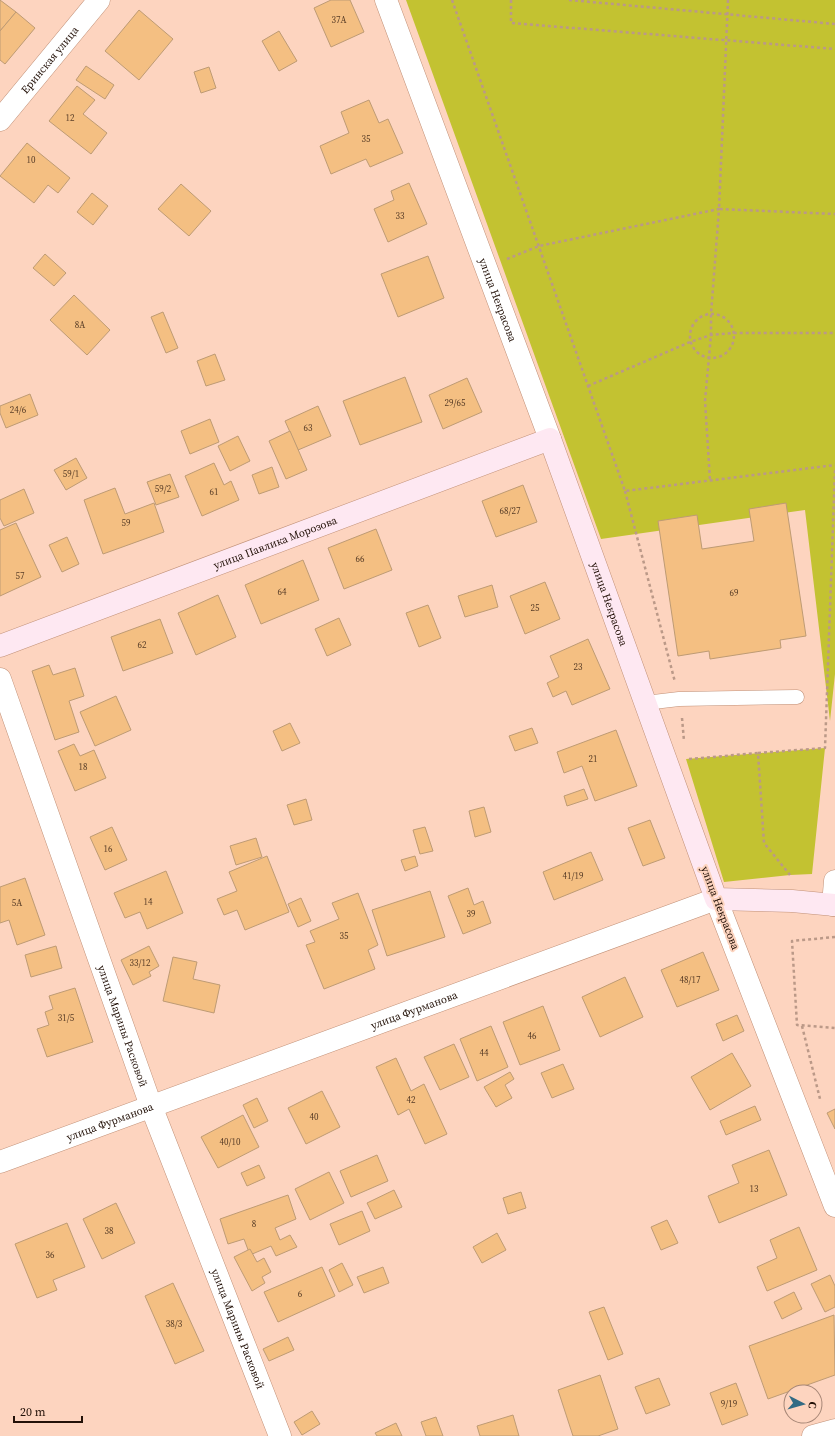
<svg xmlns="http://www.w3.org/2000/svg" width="835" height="1436" viewBox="0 0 835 1436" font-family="'Source Serif 4',serif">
<rect width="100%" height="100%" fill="#fdd4bf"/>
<!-- green -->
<g fill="#c3c231">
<polygon points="406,0 835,0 835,674 830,721 805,510 601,539"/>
<polygon points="825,748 812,874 790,875 724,882 686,759"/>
</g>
<!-- building -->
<g fill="#f4bf82" stroke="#be9b74">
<polygon points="0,0 16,12 0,31"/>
<polygon points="331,0 350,0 364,32 331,47 314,8"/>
<polygon points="139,10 173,39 139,80 105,51"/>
<polygon points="16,12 35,28 5,64 0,60 0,31"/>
<polygon points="279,31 297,61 279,71 262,41"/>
<polygon points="86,66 114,85 105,99 76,80"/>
<polygon points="209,67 216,88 201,93 194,72"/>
<polygon points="77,86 95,100 83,114 107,133 91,154 49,121"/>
<polygon points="369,100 379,123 388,119 403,153 370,167 366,159 331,174 320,146 349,133 341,112"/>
<polygon points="27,143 70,178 58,193 48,185 34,203 0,176"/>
<polygon points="409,183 427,224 388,242 374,209 394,200 391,191"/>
<polygon points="181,184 211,211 189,236 158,209"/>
<polygon points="92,193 108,206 93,225 77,212"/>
<polygon points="45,254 66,273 54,286 33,268"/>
<polygon points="428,256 444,298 398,317 381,274"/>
<polygon points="74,295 110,330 87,355 50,320"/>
<polygon points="163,312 178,348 166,353 151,317"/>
<polygon points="215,354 225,380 206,386 197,361"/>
<polygon points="405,377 422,422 360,445 343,401"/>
<polygon points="467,378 482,412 443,429 429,395"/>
<polygon points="30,394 38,415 6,428 0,413 0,406"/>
<polygon points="318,406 331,436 298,450 285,421"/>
<polygon points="210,419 219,442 190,454 181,431"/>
<polygon points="290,431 307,470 286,479 269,441"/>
<polygon points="238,436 250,461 230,471 218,446"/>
<polygon points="76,458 87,478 66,490 54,470"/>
<polygon points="214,463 224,485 231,481 239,500 202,516 185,476"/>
<polygon points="272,467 279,487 259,494 252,475"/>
<polygon points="170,474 179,497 156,505 147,482"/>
<polygon points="523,485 537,522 496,537 482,501"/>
<polygon points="115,488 125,514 154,503 164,532 103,554 84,500"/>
<polygon points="24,489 34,513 4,526 0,518 0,500"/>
<polygon points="786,503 806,636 780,640 781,648 710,659 709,651 678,656 658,521 697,515 702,549 754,541 749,509"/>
<polygon points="16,523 41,577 0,596 0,530"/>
<polygon points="376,529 392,570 344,589 328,548"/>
<polygon points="67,537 79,564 62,572 49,545"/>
<polygon points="303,560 319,600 261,624 245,585"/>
<polygon points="545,582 560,619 525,634 510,596"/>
<polygon points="492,585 498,607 465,617 458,596"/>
<polygon points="218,595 236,637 196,655 178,613"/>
<polygon points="428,605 441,638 419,647 406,613"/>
<polygon points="339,618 351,645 327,656 315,629"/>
<polygon points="160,619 173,653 123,671 111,637"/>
<polygon points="588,639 610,689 572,705 566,691 553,697 547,683 559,677 550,656"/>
<polygon points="49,665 53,675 75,668 84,696 69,701 79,732 55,740 32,671"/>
<polygon points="116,696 131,730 95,746 80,712"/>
<polygon points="290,723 300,743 282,751 273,731"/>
<polygon points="532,728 538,743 515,751 509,736"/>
<polygon points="616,730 637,786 595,801 582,766 564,773 557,752"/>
<polygon points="74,744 80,756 94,750 106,778 75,791 58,751"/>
<polygon points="584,789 588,799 567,806 564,796"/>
<polygon points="306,799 312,820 294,825 287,805"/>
<polygon points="484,807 491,832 475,837 469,811"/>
<polygon points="650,820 665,858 643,866 628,828"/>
<polygon points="112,827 127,860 105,870 90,837"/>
<polygon points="425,827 433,851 420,854 413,830"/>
<polygon points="256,838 262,857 236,865 230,846"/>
<polygon points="591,852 603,880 554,900 543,872"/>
<polygon points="267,856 289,912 245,930 237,910 224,915 217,899 237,891 229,872"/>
<polygon points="415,856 418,866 405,871 401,860"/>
<polygon points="166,871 183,913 147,929 140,912 125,918 114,893"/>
<polygon points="25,878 45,935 17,945 9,920 0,923 0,887"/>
<polygon points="468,888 474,905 483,901 491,923 463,934 448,896"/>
<polygon points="430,891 445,937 387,956 372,910"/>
<polygon points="358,893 378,945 368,950 375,969 324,989 306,945 315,942 310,931 339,919 332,903"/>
<polygon points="301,898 311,921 298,927 288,904"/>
<polygon points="56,946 62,968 31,977 25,955"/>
<polygon points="149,946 159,966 149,972 151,976 133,985 121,960"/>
<polygon points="703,952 719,990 677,1007 661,970"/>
<polygon points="173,957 197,962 193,979 220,985 214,1013 163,1001"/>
<polygon points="625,977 643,1017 600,1037 582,997"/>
<polygon points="75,988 93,1042 47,1057 37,1029 49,1025 45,1012 53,1009 49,996"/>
<polygon points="543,1006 560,1050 520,1065 503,1022"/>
<polygon points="737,1015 744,1031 723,1041 716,1024"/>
<polygon points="491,1026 508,1067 477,1081 460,1039"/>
<polygon points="454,1044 469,1077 440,1090 424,1057"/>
<polygon points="732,1053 751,1086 710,1110 691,1077"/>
<polygon points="396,1058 411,1091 424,1084 447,1134 425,1144 409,1109 398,1115 376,1067"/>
<polygon points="563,1064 574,1089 552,1098 541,1073"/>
<polygon points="510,1072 514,1079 505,1085 512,1098 496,1107 484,1087"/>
<polygon points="322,1091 340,1127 306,1144 288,1108"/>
<polygon points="257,1098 268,1121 254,1128 243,1105"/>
<polygon points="755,1106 761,1120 726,1135 720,1121"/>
<polygon points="835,1109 835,1129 827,1113"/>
<polygon points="243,1115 259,1147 218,1168 201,1137"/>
<polygon points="769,1150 787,1195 719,1223 708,1196 739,1183 732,1165"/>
<polygon points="377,1155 388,1181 351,1197 340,1171"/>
<polygon points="259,1165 265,1178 247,1186 241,1173"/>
<polygon points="329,1172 344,1203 310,1220 295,1189"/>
<polygon points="394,1190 402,1207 375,1219 367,1203"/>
<polygon points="521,1192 526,1208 508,1214 503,1198"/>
<polygon points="288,1195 296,1219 275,1228 280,1240 290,1235 297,1247 276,1256 271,1246 250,1255 244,1239 228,1244 220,1219"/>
<polygon points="116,1203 135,1243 102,1259 83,1219"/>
<polygon points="362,1211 370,1231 339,1245 330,1224"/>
<polygon points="667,1220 678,1243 661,1250 651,1227"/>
<polygon points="67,1223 85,1267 53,1280 57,1290 37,1298 15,1244"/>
<polygon points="799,1227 817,1270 767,1291 757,1267 777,1258 770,1240"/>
<polygon points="497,1233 506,1250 482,1263 473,1247"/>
<polygon points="250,1249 257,1262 264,1258 271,1272 262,1277 265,1283 252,1291 234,1257"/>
<polygon points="342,1263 353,1285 339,1292 329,1270"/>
<polygon points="322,1267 335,1296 278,1322 264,1292"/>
<polygon points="383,1267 389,1283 364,1293 357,1277"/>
<polygon points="830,1275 835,1286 835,1307 825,1312 811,1284"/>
<polygon points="173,1283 204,1351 175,1364 145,1296"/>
<polygon points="794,1292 802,1309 782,1319 774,1302"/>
<polygon points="604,1307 623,1354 608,1360 589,1312"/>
<polygon points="834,1315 835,1375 768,1399 749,1346"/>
<polygon points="288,1337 294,1350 269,1361 263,1349"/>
<polygon points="600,1375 618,1429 598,1436 573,1436 558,1390"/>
<polygon points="659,1378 670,1405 646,1414 635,1387"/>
<polygon points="736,1383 748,1415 722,1425 710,1393"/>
<polygon points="312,1411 320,1424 302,1435 294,1422"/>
<polygon points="513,1415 519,1436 480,1436 477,1426"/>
<polygon points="436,1417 443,1436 426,1436 421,1422"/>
<polygon points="396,1423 402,1436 377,1436 375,1433"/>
</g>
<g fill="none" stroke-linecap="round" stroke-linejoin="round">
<defs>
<polyline id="lane" points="645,703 679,699 797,697"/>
<g id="street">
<path id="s1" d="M386,0l164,439"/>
<path id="s2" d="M0,120l99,-120"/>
<path id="s3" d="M0,679l151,427 129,330"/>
<polyline points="833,905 835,881"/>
<path id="s4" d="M0,1162l716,-263 119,307"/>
<polyline points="813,1436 835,1430"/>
</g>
<g id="secondary">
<path id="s5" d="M0,646l550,-207 166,460 76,2 43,4"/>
</g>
</defs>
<!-- lane casing -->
<use href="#lane" stroke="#c19178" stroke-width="15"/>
<!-- street casing -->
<use href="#street" stroke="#c19178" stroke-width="23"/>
<!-- secondary casing -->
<use href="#secondary" stroke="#c19178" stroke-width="23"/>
<!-- path -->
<g stroke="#b98" stroke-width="2.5" stroke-dasharray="3 3" stroke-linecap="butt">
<polyline points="452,0 625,491 835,465"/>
<polyline points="511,0 511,23 835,49"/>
<polyline points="569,0 835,24"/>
<polyline points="728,0 719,209 835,214"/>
<polyline points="507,259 539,246 719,209 711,314 711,335 705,401 710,480"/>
<circle cx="712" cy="336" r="22"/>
<polyline points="588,386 690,342 711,335 734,333 835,333"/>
<polyline points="625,491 675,682"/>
<polyline points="682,718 684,741"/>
<polyline points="758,753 825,748 835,470"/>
<polyline points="689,759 758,753 764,843 790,875"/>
<polyline points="835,937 792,941 797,1025 835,1028"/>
<polyline points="802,1026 820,1099"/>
</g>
<!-- lane -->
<use href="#lane" stroke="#fff" stroke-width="14"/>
<!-- street -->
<use href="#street" stroke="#fff" stroke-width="22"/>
<!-- secondary -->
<use href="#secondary" stroke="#fee8f2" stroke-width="22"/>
</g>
<g text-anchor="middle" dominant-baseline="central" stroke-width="4" stroke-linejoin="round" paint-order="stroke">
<!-- number labels -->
<g font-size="9" fill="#573c26">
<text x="339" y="20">37А</text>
<text x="70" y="118">12</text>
<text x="366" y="139">35</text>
<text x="31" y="160">10</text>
<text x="400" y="216">33</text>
<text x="80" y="325">8А</text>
<text x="455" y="403">29/65</text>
<text x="18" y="410">24/6</text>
<text x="308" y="428">63</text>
<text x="71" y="474">59/1</text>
<text x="163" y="489">59/2</text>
<text x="214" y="492">61</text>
<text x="510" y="511">68/27</text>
<text x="126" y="523">59</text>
<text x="360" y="559">66</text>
<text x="20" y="576">57</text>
<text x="282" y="592">64</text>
<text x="734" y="593">69</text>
<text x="535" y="608">25</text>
<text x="142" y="645">62</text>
<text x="578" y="667">23</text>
<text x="593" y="759">21</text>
<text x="83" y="767">18</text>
<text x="108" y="849">16</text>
<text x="573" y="876">41/19</text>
<text x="148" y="902">14</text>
<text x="17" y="903">5А</text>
<text x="471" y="914">39</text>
<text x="344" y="936">35</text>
<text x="140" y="963">33/12</text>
<text x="690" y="980">48/17</text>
<text x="66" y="1018">31/5</text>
<text x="532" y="1036">46</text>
<text x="484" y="1053">44</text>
<text x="411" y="1100">42</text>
<text x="314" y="1117">40</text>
<text x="230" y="1142">40/10</text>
<text x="754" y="1189">13</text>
<text x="254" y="1224">8</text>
<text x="109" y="1231">38</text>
<text x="50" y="1255">36</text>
<text x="300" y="1294">6</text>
<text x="174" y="1324">38/3</text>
<text x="729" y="1404">9/19</text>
</g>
<!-- street labels -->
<g font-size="11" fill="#231108" stroke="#fdd4bf">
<text stroke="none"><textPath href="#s2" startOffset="78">Еринская улица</textPath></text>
<text stroke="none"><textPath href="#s1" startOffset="320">улица Некрасова</textPath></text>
<text stroke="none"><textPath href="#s5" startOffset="294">улица Павлика Морозова</textPath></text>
<text stroke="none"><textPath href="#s5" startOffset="763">улица Некрасова</textPath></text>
<text transform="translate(720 908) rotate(69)">улица Некрасова</text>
<text stroke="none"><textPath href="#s4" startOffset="441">улица Фурманова</textPath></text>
<text stroke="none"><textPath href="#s3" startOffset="368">улица Марины Расковой</textPath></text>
<text stroke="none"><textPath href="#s4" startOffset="117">улица Фурманова</textPath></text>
<text stroke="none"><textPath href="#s3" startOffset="692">улица Марины Расковой</textPath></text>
</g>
</g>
<!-- north arrow -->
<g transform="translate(803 1404) rotate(96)"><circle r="19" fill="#fdd4bf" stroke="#a68676"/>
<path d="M0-3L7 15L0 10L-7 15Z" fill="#326b84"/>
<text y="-6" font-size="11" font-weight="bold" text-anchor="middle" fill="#231108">С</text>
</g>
<!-- scale -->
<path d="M14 1416v6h68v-6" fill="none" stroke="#231108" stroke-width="2"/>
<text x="20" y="1416" font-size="12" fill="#231108" stroke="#fdd4bf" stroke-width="3" paint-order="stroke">20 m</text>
</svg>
